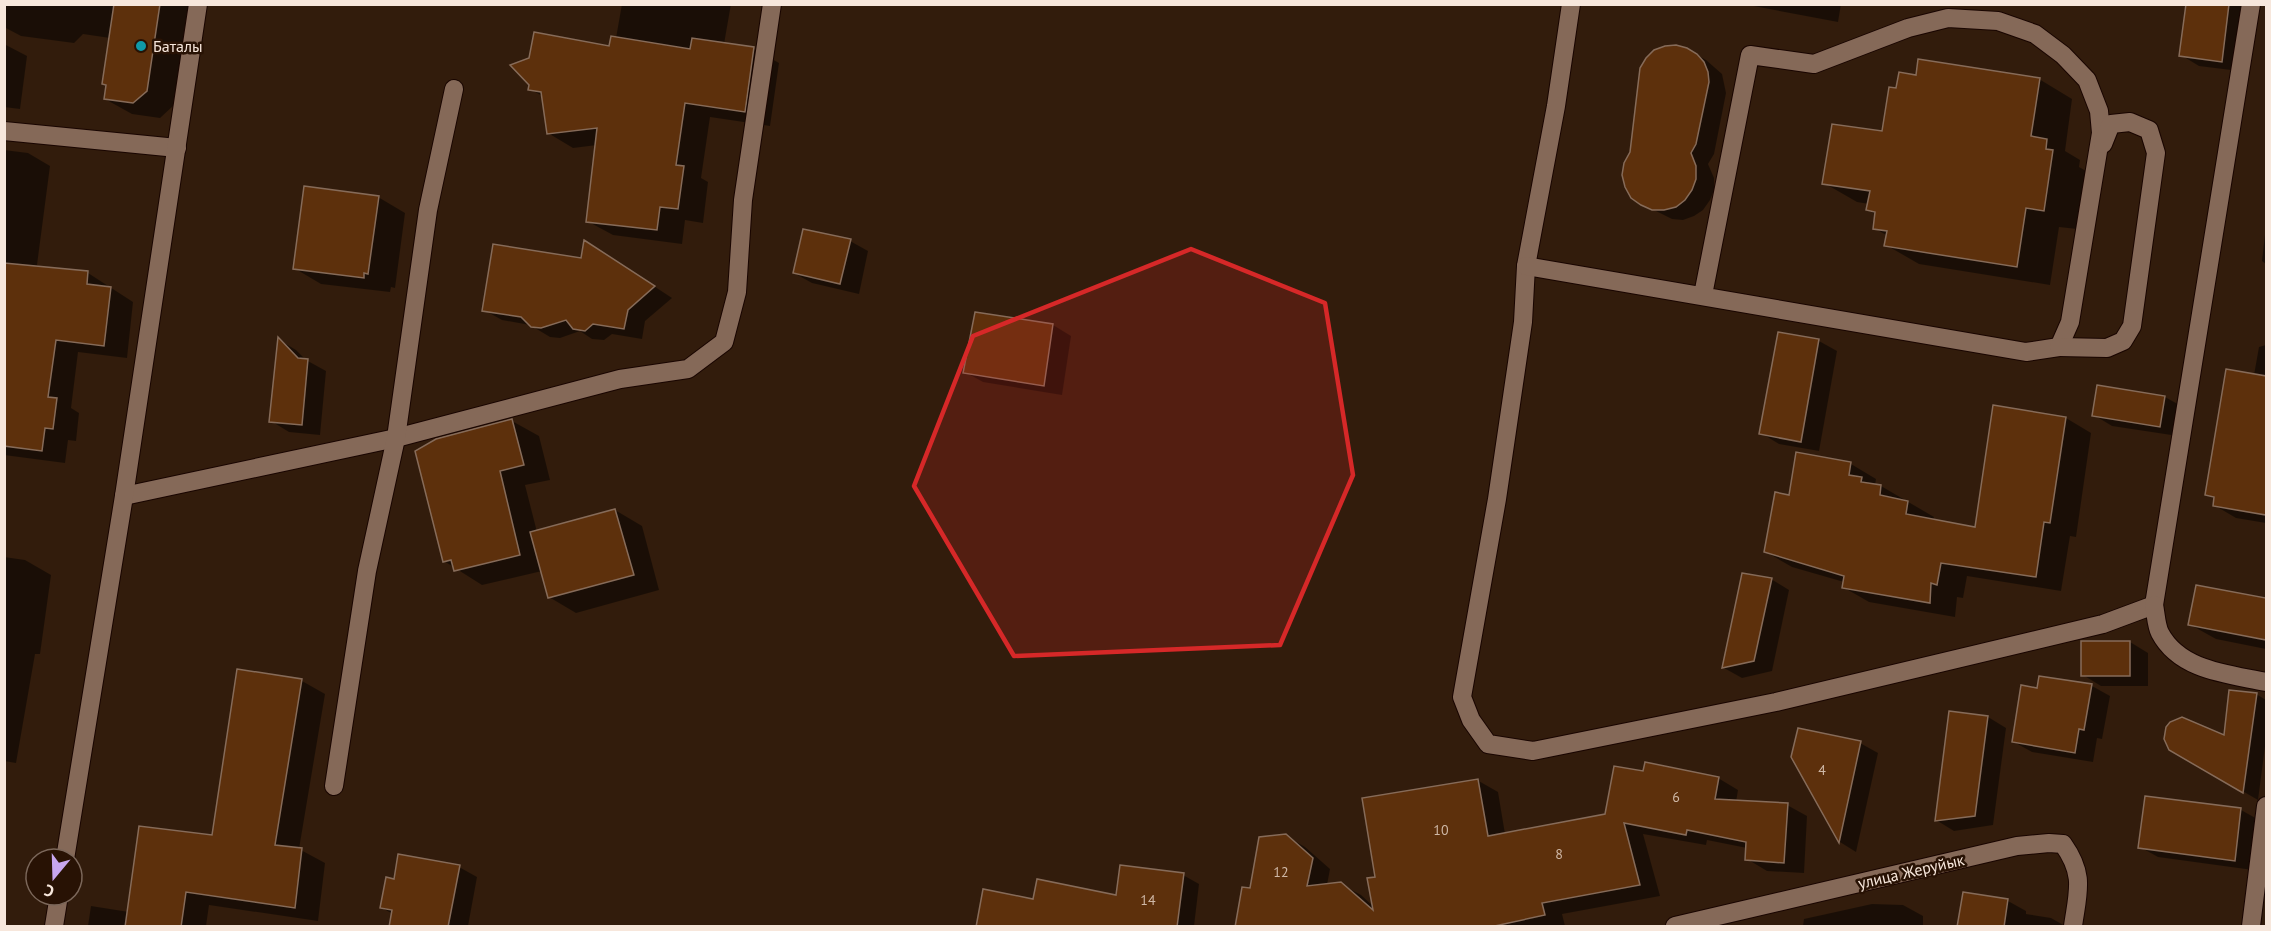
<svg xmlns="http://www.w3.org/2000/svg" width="2271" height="931" viewBox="0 0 2271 931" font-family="'PT Sans',sans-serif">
<rect width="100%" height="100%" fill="#321c0c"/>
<!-- shadow -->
<g fill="#0007">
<polygon points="4,4 194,4 193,13 187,12 173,106 160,118 132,114 105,99 110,38 83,34 74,43 21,36 4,27"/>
<polygon points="622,4 731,4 724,44 754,49 779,63 770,126 710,117 701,178 708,182 703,223 685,220 682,244 613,235 587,221 597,145 573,148 548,133 544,97 530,89 610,48 616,38"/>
<polygon points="1743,4 1841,4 1838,22"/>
<polygon points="2188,4 2248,4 2239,71 2199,66 2181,55"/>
<polygon points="4,44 27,56 20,109 4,107"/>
<polygon points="1687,49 1706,60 1722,74 1726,93 1714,154 1708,164 1714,178 1714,190 1710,200 1703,210 1694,216 1683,220 1672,219 1642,204"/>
<polygon points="1917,77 2039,79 2072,99 2065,151 2080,160 2079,167 2086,171 2077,229 2059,227 2050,285 1919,264 1886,245 1888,236 1874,228 1877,215 1868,210 1869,204 1857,202 1824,183 1883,133 1898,90"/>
<polygon points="4,150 28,153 50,166 37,265 43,268 88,273 133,302 127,358 78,352 71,408 79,413 76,441 68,440 65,463 4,455"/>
<polygon points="378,197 405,213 395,288 391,287 390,292 321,284 294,268"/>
<polygon points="2266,226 2266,264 2262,261"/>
<polygon points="850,241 868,251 859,294 812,283 794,273"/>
<polygon points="602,252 672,298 645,321 642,339 612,334 604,340 592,339 580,331 560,338 550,337 530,325 502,320 484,310 583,259"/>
<polygon points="976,313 1053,325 1071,336 1062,395 983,382 965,372"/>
<polygon points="1779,333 1819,341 1837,351 1819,451 1779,444 1761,433"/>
<polygon points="279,340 296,350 306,360 326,371 320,435 289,432 271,421"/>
<polygon points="2266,345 2266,523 2236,518 2214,505 2215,499 2207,494 2254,375 2259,347"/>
<polygon points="2165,397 2183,407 2178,436 2112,426 2094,415"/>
<polygon points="2066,418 2091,433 2076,537 2070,536 2061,591 1967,576 1963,598 1957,597 1955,617 1869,602 1843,587 1844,582 1792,567 1766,552 1790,497 1851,464 1876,479 1875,485 1881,486 1934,517 1933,520 1976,528"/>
<polygon points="512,421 539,436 550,480 525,485 537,532 615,510 642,526 659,590 576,613 549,597 542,571 482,585 444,561"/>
<polygon points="4,557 25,560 51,575 40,654 35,654 16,763 4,761"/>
<polygon points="1771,579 1789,590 1772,671 1742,678 1724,668"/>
<polygon points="2197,586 2266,600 2266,649 2216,639 2189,624"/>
<polygon points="2083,642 2130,642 2148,653 2148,686 2101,686 2083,675"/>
<polygon points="302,681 325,694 299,849 325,863 318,921 209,905 206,926 88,926 91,906 129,912 213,837"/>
<polygon points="2092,686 2110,696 2102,739 2097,738 2093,762 2032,752 2014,742 2038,689"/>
<polygon points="2256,694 2266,700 2266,739 2258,800 2170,749 2225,737"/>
<polygon points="1988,717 2006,728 1993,825 1954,831 1936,820"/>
<polygon points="1860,743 1878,753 1856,852 1840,842 1793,757"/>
<polygon points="1644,773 1718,778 1738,790 1736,802 1787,805 1807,816 1804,873 1767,871 1747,859 1747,848 1707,840 1706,845 1643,834 1660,896 1562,914 1565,926 1309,926 1251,890 1286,836 1305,847 1330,869 1327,885 1340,884 1361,895 1374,907 1377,879 1477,780 1498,792 1505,834 1606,815"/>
<polygon points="2146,798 2241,810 2259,820 2253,870 2158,857 2140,847"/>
<polygon points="459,867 477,877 468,926 390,926 393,914 382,908 395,880"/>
<polygon points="1183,875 1199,884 1194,926 1137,926"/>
<polygon points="1964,893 2008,901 2026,911 2026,914 2051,918 2065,926 1958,926"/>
<polygon points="1872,904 1903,905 1923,916 1923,926 1803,926 1804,919"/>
</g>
<!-- building -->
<g fill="#5d300c" stroke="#866b59" stroke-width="1.5">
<polygon points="114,4 160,4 147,91 133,103 104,99 106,85 102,84"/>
<polygon points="2186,4 2229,4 2222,62 2179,56"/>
<polygon points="534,32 609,46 611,36 690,49 692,38 754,47 745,112 685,103 676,165 684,166 678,209 660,207 657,230 586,222 597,128 547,134 541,92 528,90 529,85 510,65 529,58"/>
<polygon points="1676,45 1687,48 1697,54 1704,62 1708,72 1709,82 1696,144 1691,153 1696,166 1696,179 1692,190 1685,200 1676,207 1664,210 1652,210 1641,205 1631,198 1625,187 1622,175 1624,163 1630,152 1640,68 1646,58 1654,50 1665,46"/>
<polygon points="1918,59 2040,78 2031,136 2047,139 2046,149 2053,150 2044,211 2026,208 2017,267 1884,246 1887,231 1873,229 1875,212 1866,210 1870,191 1822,184 1832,124 1882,131 1889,87 1896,88 1899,72 1916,75"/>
<polygon points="304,186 379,196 368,274 364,273 364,278 293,269"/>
<polygon points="803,229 851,239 840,284 793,273"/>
<polygon points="584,240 655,286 628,310 624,329 593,324 585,331 573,329 566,320 541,328 531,327 521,317 482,311 493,244 581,258"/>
<polygon points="4,263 88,271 87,284 111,287 104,346 56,340 48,397 57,398 53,429 45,428 42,451 4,446"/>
<polygon points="975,312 1053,324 1044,386 963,373"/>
<polygon points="1778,332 1819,339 1801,442 1759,434"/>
<polygon points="278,337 298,358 308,359 302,425 269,422"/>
<polygon points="2226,369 2266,376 2266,515 2213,506 2214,497 2205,495"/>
<polygon points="2097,385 2165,396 2160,427 2092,416"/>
<polygon points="1993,405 2066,417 2050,523 2044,522 2036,577 1941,563 1937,585 1931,583 1930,603 1842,588 1844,576 1764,552 1775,492 1789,495 1796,452 1851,462 1849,475 1862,477 1861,482 1881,485 1880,495 1908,501 1906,514 1975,527"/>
<polygon points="512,419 524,465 500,471 520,555 454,571 451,560 443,562 415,451 436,439"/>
<polygon points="615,509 634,575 548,598 530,532"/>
<polygon points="1742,573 1772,578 1754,661 1722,668"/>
<polygon points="2196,585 2266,598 2266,640 2188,625"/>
<rect x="2081" y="641" width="49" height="35"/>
<polygon points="237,669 302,679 275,845 302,848 295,908 186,892 181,927 125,927 139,826 212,835"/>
<polygon points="2039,676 2092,684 2084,730 2079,729 2075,753 2012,742 2021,685 2037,688"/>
<polygon points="2229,690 2257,693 2243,793 2169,750 2164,739 2166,727 2170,722 2182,717 2224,735"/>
<polygon points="1949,711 1988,716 1975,816 1935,821"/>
<polygon points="1798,728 1861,741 1839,843 1791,757"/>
<polygon points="1645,762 1719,777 1715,799 1788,803 1784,863 1745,860 1746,842 1687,830 1686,835 1624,823 1640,885 1542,903 1545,915 1490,927 1235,927 1242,887 1250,888 1259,837 1286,834 1313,858 1307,886 1341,882 1373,910 1367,878 1375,877 1362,798 1478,779 1488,836 1605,814 1614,766 1643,771"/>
<polygon points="2145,796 2241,808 2235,861 2138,848"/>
<polygon points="398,854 460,865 448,927 389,927 392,910 380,908 386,877 394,879"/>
<polygon points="1120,865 1184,873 1177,927 976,927 983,889 1033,899 1037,879 1116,895"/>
<polygon points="1963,892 2008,899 2004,927 1957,927"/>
</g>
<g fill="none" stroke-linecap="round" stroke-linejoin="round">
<defs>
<g id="minor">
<polyline points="1571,4 1556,106 1526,266 1523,322 1497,499 1462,697 1471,720 1488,744 1533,751 1776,702 2103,624 2154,605 2251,4"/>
<polyline points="4,131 177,148"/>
<polyline points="1526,266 2026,352 2059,347 2070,322 2101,133 2099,111 2087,80 2063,55 2035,34 1998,21 1948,18 1908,28 1814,64 1750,55 1703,295"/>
<polyline points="2059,347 2107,348 2123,341 2132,326 2156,153 2149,130 2130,122 2111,124 2103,144"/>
<polyline points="124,496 396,438 620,379 688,369 724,342 737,292 743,200 772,4"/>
<path d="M2154,605c2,9 2,20 6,28 20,38 69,41 106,49"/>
<polyline points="334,786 367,571 396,438 428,210 454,89"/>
<polyline points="65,859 124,496 198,4"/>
<polyline points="54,926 59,895"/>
<path d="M1675,926l342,-80 32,-3 14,1c22,31 15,47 10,82"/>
<polyline points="2251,926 2266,806"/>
</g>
</defs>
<!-- minor casing -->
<use href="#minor" stroke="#190500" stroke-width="20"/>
<!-- minor -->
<use href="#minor" stroke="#856958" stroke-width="18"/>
</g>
<!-- marked area -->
<path fill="#d62828" fill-opacity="0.2" stroke="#d62828" stroke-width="4.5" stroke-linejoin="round" d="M1191,249l134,54 28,172 -73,170 -266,11 -100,-170 59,-150z"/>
<!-- markers -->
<circle fill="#0f9aa8" stroke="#281204" stroke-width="2" cx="141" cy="46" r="6"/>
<g text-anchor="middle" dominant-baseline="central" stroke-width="5" stroke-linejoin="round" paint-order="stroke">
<!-- number labels -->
<g font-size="14" fill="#d0b9a8">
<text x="1822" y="770">4</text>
<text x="1676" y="797">6</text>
<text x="1441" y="830">10</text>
<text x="1559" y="854">8</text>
<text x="1281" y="872">12</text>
<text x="1148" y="900">14</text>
</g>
<!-- poi labels -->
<g font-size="16" fill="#f7e7dc" stroke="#281204" text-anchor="start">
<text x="153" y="46">Баталы</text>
</g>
<!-- street labels -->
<g font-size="16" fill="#f7e7dc" stroke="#281204">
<text transform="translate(1911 871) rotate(-13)">улица Жеруйык</text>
</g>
</g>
<!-- border -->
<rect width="2271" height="931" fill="none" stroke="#f7e7dc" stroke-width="12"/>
<!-- north arrow -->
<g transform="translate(54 877) rotate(199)"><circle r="28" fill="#281204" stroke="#7b675a" stroke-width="1.5"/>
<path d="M0-4.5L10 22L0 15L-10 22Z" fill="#c7a6ef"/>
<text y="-9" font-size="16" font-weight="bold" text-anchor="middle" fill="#f7e7dc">С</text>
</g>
</svg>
